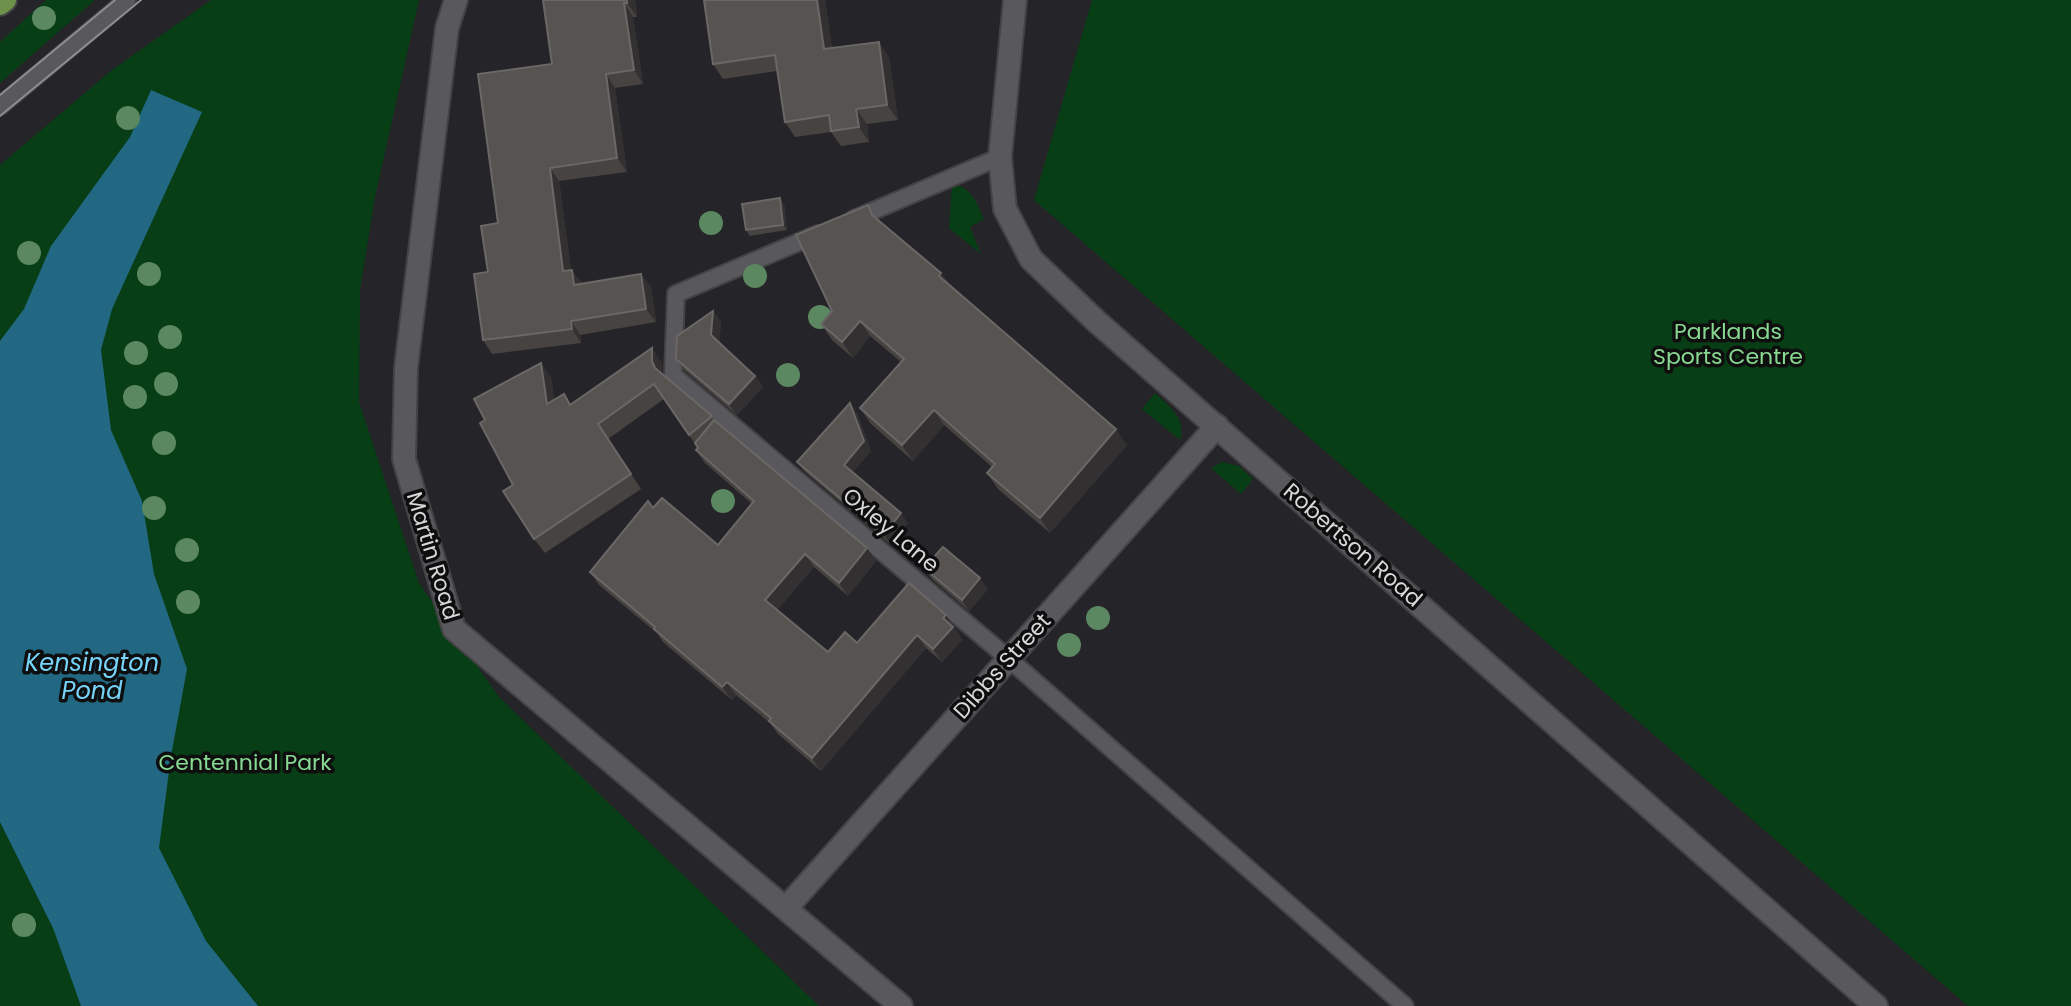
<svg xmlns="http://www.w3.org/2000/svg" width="2071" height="1006" viewBox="0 0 2071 1006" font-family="Poppins,sans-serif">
<rect width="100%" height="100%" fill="#252428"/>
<!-- green -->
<g fill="#083e15">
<polygon points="46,0 95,0 0,83 0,42"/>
<polygon points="211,0 419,0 375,197 360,290 359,402 419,583 499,697 819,1006 0,1006 0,165 112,70"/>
<polygon points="1092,0 2071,0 2071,1006 1968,1006 1034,200"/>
<path d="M952,184c20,3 24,18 32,35l-14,8 11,27 -32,-26z"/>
<path d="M1155,393c14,13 32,25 25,47l-38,-31z"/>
<polygon points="1222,462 1239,466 1253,479 1241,494 1211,468"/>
</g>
<!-- water -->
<polygon fill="#226882" points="151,90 202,112 112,309 101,350 111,430 142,501 154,574 187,669 171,756 159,848 206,941 258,1006 81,1006 53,928 0,822 0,341 24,309 51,246 130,137"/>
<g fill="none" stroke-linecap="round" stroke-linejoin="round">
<defs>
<g id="service">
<polyline points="0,106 127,0"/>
<polyline points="854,219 1000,157"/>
<polyline points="818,234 676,294 673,375 1009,659 1405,1006"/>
</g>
<g id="minor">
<polyline points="456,0 447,28 406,368 404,459 454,629 901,1006"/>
<polyline points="1015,0 1000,157 1005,209 1031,259 1096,321 1876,1006"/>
<polyline points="787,907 1217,426"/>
</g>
<polyline id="primary" points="0,4 5,0"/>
</defs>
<!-- service casing -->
<use href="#service" stroke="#434245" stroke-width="20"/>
<!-- minor casing -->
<use href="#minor" stroke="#434245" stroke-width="26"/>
<!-- primary casing -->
<use href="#primary" stroke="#434245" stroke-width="26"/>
<!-- service -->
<use href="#service" stroke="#59595d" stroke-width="16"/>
<!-- minor -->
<use href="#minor" stroke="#59595d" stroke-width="22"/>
<!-- primary -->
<use href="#primary" stroke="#6d914a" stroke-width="22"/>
<!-- tram -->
<g stroke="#8e8d91" stroke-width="2">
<polyline points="0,95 115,0"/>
<polyline points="0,116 141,0"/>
</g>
</g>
<!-- trees -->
<g fill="#5b8761">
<circle cx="44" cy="18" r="12"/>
<circle cx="128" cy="118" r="12"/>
<circle cx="711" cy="223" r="12"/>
<circle cx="29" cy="253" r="12"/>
<circle cx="149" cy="274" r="12"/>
<circle cx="755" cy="276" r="12"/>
<circle cx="820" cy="317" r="12"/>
<circle cx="170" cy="337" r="12"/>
<circle cx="136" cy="353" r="12"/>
<circle cx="788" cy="375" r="12"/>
<circle cx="166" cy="384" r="12"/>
<circle cx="135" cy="397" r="12"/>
<circle cx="164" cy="443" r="12"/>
<circle cx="723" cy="501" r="12"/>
<circle cx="154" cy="508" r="12"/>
<circle cx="187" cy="550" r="12"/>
<circle cx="188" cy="602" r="12"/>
<circle cx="1098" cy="618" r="12"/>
<circle cx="1069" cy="645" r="12"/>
<circle cx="24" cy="925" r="12"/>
</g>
<!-- wall -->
<g fill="#464341">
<polygon points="543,0 635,0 637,17 633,17 643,84 615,88 627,172 559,181 571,270 582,283 641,274 651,287 656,322 580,335 581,343 492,354 483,340 488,272 498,223 552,64"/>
<polygon points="825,0 832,48 889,57 898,120 867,124 869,142 841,146 831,132 795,137 785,122 777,71 723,79 713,64"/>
<polygon points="784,204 787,230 750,236 746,230"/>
<polygon points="877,219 941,273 951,287 1127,445 1050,533 998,489 987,473 992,467 944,425 913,461 871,424 860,408 901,362 870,336 853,358 832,340 821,324 832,311"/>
<polygon points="713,311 721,322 719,343 755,376 763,387 737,415 684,370 676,359"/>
<polygon points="662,363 662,374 712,416 714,420 867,548 876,561 848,596 814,567 777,610 828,652 946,615 962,640 942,662 926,648 821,771 778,734 770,723 736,695 732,700 663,642 657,633 599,585 590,572 653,508 718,545 752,504 705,463 696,450 698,448 664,399 608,439 641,489 545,553 534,539 513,485 551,377 554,399 572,404"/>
<polygon points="857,413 871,451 852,473 908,523 890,544 804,471 797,462"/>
<polygon points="924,568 988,589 969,611 932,579"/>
</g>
<!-- shaded-wall -->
<g fill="#323030">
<polygon points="627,0 635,0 637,17 627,3"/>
<polygon points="817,0 825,0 834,64 824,49"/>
<polygon points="624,3 633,17 643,84 634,70"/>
<polygon points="879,42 889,57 898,120 887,105"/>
<polygon points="606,74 615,88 627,172 617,158"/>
<polygon points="856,109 867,124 869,142 859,127"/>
<polygon points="550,168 559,181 573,285 563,271"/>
<polygon points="780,198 784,204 787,230 783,225"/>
<polygon points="572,270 582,283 574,285"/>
<polygon points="941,273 952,288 939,276"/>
<polygon points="641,274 651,287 656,322 646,309"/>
<polygon points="713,311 721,322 719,346 711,335"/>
<polygon points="571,321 580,335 581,343 572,329"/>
<polygon points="860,321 870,336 853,358 842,342"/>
<polygon points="652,348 662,363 662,375 655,368 652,361"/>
<polygon points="541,363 551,377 557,418 547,404"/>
<polygon points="755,376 763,387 737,415 729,404"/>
<polygon points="850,403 857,413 871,451 850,475 844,465"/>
<polygon points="934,410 944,425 913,461 902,445"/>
<polygon points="1116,429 1127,445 1050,533 1040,518"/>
<polygon points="901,513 908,523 890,544 884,535"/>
<polygon points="867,548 876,561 848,596 839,583"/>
<polygon points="805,554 814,567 775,613 765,600"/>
<polygon points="980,578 988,589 969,611 962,600"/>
<polygon points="946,615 962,640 942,662 933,649 943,618"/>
<polygon points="917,635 926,648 821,771 812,758"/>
<polygon points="727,682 736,695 732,700 722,687"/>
</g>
<!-- building -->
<g fill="#565351" stroke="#6a6866" stroke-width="2">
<polygon points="543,0 627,0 627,3 624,3 634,70 606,74 617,158 550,168 563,271 572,270 574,285 641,274 646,309 571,321 572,329 483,340 474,274 488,272 481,226 498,223 478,74 552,64"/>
<polygon points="704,0 817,0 824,49 879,42 887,105 856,109 859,127 831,131 829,115 785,122 775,55 713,64"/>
<polygon points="780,198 783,225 746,230 742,204"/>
<polygon points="868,205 872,215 941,273 939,276 1116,429 1040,518 987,473 995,464 934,410 902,445 860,408 904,359 860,321 842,342 821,324 832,311 796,235"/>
<polygon points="713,311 711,335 755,376 729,404 676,359 677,336"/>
<polygon points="652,348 652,361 655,368 712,416 689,435 654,384 598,424 631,474 534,539 503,491 513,485 480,423 485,420 474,399 541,363 547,404 564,394 570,405"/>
<polygon points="850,403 864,441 844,465 901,513 884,535 797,462"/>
<polygon points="714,420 867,548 839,583 805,554 765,600 828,652 845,632 857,643 909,583 946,615 943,618 953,627 933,649 917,635 812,758 769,721 771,718 727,682 722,687 654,629 655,627 590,572 648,501 653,508 662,498 718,545 754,501 696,450 698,448 695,443"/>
<polygon points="943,547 980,578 962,600 924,568"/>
</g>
<g text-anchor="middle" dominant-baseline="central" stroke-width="7" stroke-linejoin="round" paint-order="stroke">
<!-- park labels -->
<g font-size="22" fill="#87d890" stroke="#0e0e0f">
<text x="1728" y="331">Parklands<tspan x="1728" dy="25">Sports Centre</tspan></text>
<text x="245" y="762">Centennial Park</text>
</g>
<!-- street labels -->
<g font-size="22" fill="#d8d7da" stroke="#0e0e0f">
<text transform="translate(891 530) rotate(40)">Oxley Lane</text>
<text transform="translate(1353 545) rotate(41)">Robertson Road</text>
<text transform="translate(433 556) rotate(73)">Martin Road</text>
<text transform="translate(1002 666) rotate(-48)">Dibbs Street</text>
</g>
<!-- water labels -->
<g font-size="24" font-style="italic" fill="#77d4fa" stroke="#0e0e0f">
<text x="92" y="662">Kensington<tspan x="92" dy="28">Pond</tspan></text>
</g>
</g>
</svg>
